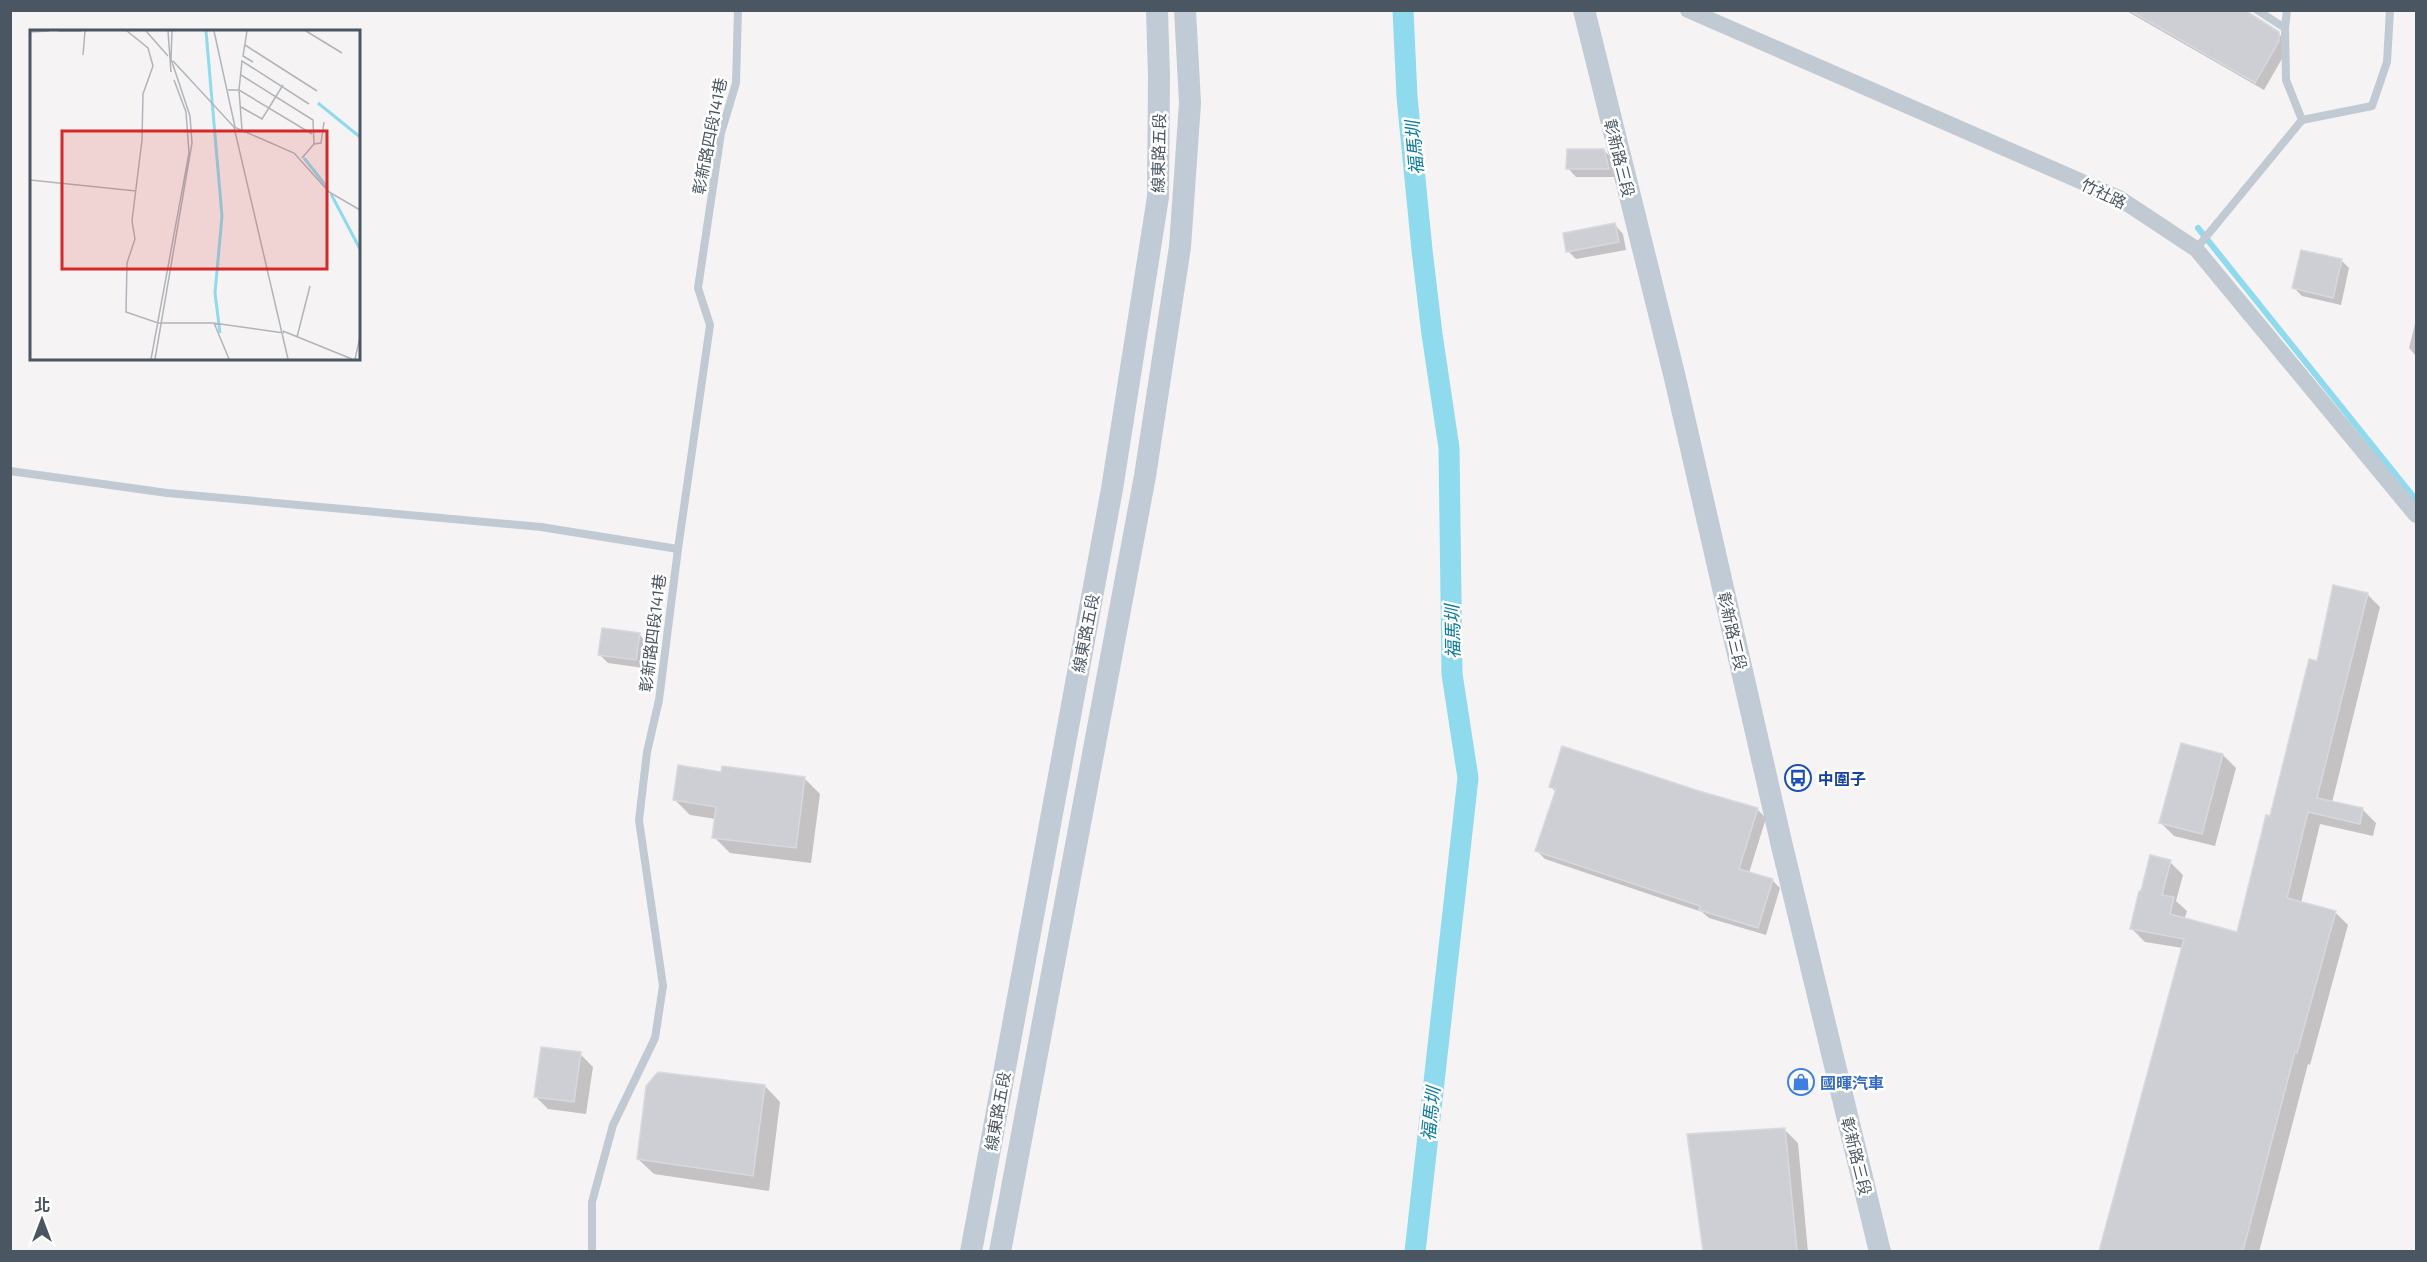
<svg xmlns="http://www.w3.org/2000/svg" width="2427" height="1262" viewBox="0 0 2427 1262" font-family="'Exo 2','Noto Sans TC',sans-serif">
<rect width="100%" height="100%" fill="#f5f3f3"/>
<!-- shadow -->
<g fill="#0003">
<polygon points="2125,10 2242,10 2278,33 2287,42 2287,50 2264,90"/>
<polygon points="1604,150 1612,159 1617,177 1576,177 1568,168"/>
<polygon points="1615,225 1623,234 1626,250 1576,259 1568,251"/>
<polygon points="2341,260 2349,268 2341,305 2302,296 2294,288"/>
<polygon points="2416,320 2416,356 2409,348"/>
<polygon points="2367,594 2380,607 2332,803 2363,810 2376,823 2373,836 2320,824 2301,903 2335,912 2348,925 2310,1065 2308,1064 2259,1252 2101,1252 2183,948 2145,942 2132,929 2170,862 2183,875 2176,901 2187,911 2184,920 2238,934 2318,663"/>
<polygon points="639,634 647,643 644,668 608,663 600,655"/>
<polygon points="2223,755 2236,768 2215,846 2174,836 2161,823"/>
<polygon points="804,778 820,794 811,863 730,853 714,837 716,819 690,815 674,799"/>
<polygon points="1550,786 1699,792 1757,809 1766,818 1749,873 1772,880 1780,888 1766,935 1709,918 1702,912 1545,859 1537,851 1556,792"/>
<polygon points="580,1054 593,1067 586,1114 548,1109 535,1096"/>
<polygon points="765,1086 780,1102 769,1191 654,1174 638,1159"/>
<polygon points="1785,1130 1798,1143 1808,1252 1704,1252 1688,1135"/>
</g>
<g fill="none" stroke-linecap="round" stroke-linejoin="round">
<!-- stream -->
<polyline stroke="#90daee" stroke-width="6" points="2198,228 2416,500"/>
<!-- canal -->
<polyline stroke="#90daee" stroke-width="21" points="1403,10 1407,97 1422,250 1432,334 1449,448 1452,674 1468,778 1415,1252"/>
</g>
<!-- building -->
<g fill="#cdcfd5" stroke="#d7d9de" stroke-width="1.5">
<polygon points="2129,10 2245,10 2279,32 2279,41 2255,83"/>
<polygon points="1567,149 1604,149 1609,169 1566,169"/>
<polygon points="1615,223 1619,242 1566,252 1563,233"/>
<polygon points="2301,250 2342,259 2333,298 2292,288"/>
<polygon points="2333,585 2368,593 2317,798 2363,808 2360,824 2308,812 2287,898 2336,911 2297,1053 2295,1052 2243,1251 2099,1251 2184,939 2130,929 2139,891 2141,891 2150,855 2171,860 2162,895 2174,897 2170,914 2237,932 2266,815 2270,816 2309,659 2317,661"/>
<polygon points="602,628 640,633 636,660 598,655"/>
<polygon points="2181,743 2223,754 2202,834 2159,823"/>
<polygon points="1562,746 1699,791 1758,808 1739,869 1773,879 1758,928 1699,910 1700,906 1535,851 1556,789 1549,787"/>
<polygon points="678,765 721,772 722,766 805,777 796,848 712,838 716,807 673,800"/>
<polygon points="541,1047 581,1052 574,1102 534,1097"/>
<polygon points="658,1072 765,1085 753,1176 637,1159 646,1086"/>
<polygon points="1785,1128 1797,1251 1703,1251 1687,1134"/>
</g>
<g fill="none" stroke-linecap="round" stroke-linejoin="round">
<!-- lane -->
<g stroke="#c1cad2" stroke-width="8">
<polyline points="2257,10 2285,28"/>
<polyline points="2302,120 2372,106 2387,62 2390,10"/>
<polyline points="2196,249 2302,120 2286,80 2285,28 2287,10"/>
<polyline points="10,471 167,493 541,527 678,549"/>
<polyline points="592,1252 592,1202 613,1125 655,1038 663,986 639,820 647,752 659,700 678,549 710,325 698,288 721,133 736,83 738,10"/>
</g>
<!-- street -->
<polyline stroke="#c1cad2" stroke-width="16" points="1688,10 2119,198 2196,249 2416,515"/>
<!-- secondary -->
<g stroke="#c1cbd6" stroke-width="22">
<polyline points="1584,10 1675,378 1782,846 1880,1252"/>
<polyline points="971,1252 1112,489 1158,197 1159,77 1157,10"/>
<polyline points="1000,1252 1145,476 1180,247 1190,103 1185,10"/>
</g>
</g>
<!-- icons -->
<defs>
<symbol id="bus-ring" viewBox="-11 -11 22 22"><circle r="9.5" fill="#fff" stroke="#1a4fb4" stroke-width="1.5"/><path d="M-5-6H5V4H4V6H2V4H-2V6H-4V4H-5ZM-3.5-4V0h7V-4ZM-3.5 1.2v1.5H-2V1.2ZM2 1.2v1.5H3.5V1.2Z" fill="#1a4fb4"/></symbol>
<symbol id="shop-ring" viewBox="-11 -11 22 22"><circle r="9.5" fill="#fff" stroke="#3f7fe0" stroke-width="1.5"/><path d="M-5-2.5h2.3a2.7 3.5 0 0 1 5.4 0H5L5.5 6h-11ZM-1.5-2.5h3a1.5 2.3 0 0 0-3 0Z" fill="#3f7fe0"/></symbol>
</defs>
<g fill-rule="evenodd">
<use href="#bus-ring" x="1783" y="763" width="30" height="30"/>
<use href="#shop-ring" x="1786" y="1067" width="30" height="30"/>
</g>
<g text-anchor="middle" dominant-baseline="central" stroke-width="5" stroke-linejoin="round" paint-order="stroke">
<!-- street labels -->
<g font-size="16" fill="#4a5661" stroke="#fff">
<text transform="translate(709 136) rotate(-79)">彰新路四段141巷</text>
<text transform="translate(1158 153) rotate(-89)">線東路五段</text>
<text transform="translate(1620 158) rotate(76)">彰新路三段</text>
<text transform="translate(2104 193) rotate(26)">竹社路</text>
<text transform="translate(1733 631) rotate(77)">彰新路三段</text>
<text transform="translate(652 633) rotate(-83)">彰新路四段141巷</text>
<text transform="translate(1085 633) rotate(-79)">線東路五段</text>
<text transform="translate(997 1111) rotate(-80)">線東路五段</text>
<text transform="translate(1857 1156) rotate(76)">彰新路三段</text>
</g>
<!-- transit labels -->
<g font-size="16" font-weight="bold" fill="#164399" stroke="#fff" text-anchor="start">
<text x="1818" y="778">中圍子</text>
</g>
<!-- shop labels -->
<g font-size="16" font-weight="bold" fill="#366cbe" stroke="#fff" text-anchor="start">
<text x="1820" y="1082">國暉汽車</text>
</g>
<!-- water labels -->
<g font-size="18" font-style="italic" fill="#0c7c9b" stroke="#fff">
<text transform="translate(1414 148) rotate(-95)">福馬圳</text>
<text transform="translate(1452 632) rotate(-91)">福馬圳</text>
<text transform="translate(1430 1114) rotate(-84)">福馬圳</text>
</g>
</g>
<!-- overview -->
<g transform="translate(30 30)">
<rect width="330" height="330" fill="#f5f3f3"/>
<path fill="none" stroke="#90daee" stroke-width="3" d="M176,1l16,185 -7,77 5,40M288,73l42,34M274,128l23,29M301,164l29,55"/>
<path fill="none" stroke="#b1b4b9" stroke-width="1.5" d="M28,1h23M97,1l21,17 5,18 -10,28 -1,46 -10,81 3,18 -8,24 -1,49 32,11h55l71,10M116,1l22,25M138,1l3,41M184,1l21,96M217,1l-4,25 10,6M276,1l36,22M0,2l19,-1M215,15l72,46M53,25l2,-24M143,31l61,66 54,232M211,45l72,45 1,24 -12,14M198,60h11l73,44M211,77l21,12 21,-34M204,97l60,26 35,39 31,18M212,100l-3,-40 3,-29 67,43M284,114l7,-1 3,-21M0,150l106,11M184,293l15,36M253,301l69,28M267,307l13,-51M121,329l38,-206 -3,-41 -12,-32M125,329l37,-216 -2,-27 -19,-57 1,-28M325,329l5,-22"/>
<path fill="#d62828" fill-opacity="0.15" stroke="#d62828" stroke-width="3" d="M32,101h265v138h-265z"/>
<rect width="330" height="330" fill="none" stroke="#4a5661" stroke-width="3"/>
</g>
<!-- border -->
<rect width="2427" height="1262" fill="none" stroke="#4a5661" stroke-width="24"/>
<!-- north arrow -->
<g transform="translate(42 1220)" stroke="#ffffff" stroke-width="4.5" paint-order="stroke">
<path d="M0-4.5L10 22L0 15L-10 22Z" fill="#4a5661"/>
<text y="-9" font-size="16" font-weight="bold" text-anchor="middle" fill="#4a5661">北</text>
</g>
</svg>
